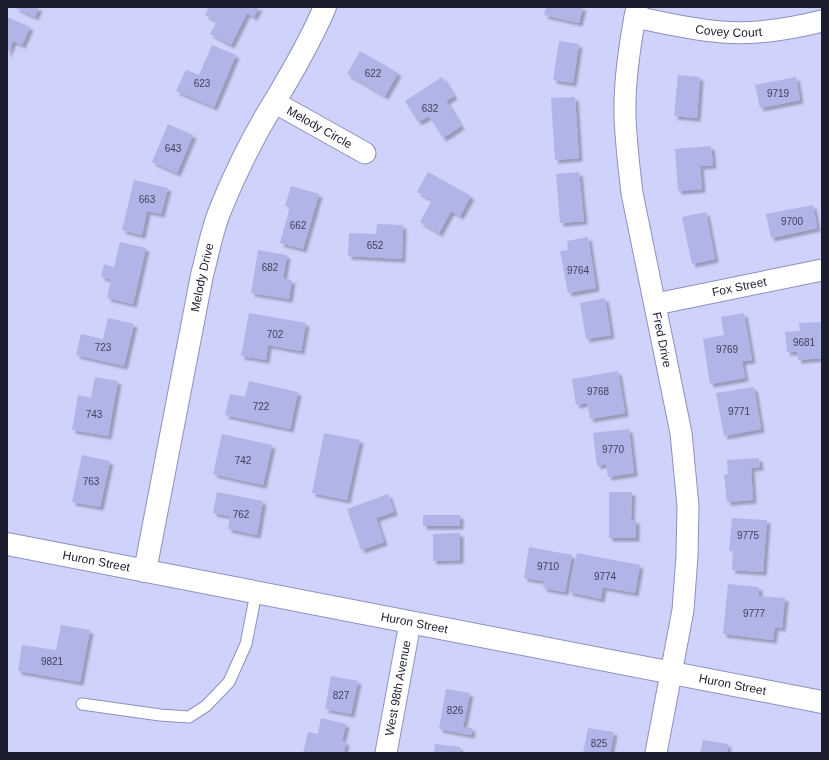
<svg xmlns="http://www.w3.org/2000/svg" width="829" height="760" viewBox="0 0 829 760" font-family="Helvetica,sans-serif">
<defs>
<filter id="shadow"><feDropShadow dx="3.5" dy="3.5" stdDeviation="1" flood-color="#0004"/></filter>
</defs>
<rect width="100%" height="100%" fill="#cfd2fb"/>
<!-- building -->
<g fill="#b0b4e6" filter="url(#shadow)">
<polygon points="14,7 39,7 35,17"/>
<polygon points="209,7 259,7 254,17 247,13 231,45 210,34 217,21 205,15"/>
<polygon points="546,7 583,7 579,23 544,15"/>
<polygon points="7,17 30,27 22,45 13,41 7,55"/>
<polygon points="559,41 579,44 573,83 553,80"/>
<polygon points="212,45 236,55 214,107 176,91 186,70 199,75"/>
<polygon points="360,51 398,73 385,96 347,74"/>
<polygon points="678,75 700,77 697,118 674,116"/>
<polygon points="442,77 454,96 446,101 461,126 443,138 429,116 418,122 405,101"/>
<polygon points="796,77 800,100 760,108 755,85"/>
<polygon points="575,97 579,158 555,160 551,98"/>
<polygon points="168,124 193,135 177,173 152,162"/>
<polygon points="711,146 713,165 700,166 702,189 678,191 675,149"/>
<polygon points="428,172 471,196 460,216 451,211 439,233 420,222 432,200 417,192"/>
<polygon points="579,172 584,221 560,223 556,174"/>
<polygon points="134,180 168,188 161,214 147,211 142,235 122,230"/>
<polygon points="291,186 319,194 303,249 280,243 290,207 285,206"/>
<polygon points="813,205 817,228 771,238 766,214"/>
<polygon points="706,212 715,259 692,264 682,217"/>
<polygon points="377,224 403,225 402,259 348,256 349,233 376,234"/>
<polygon points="588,237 596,288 568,293 560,251 568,250 567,241"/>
<polygon points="120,242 146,248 133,304 107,298 111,279 101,277 104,264 114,267"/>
<polygon points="258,250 287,255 283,279 292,280 289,299 251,293"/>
<polygon points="605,298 611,335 586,339 580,303"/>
<polygon points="249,313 306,323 301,351 268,345 266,360 241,356"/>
<polygon points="744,313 752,360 742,361 745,378 710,384 703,339 724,335 721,317"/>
<polygon points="108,318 134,324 124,366 76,355 81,334 103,339"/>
<polygon points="822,322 822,358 798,360 797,352 787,352 785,332 800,331 799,323"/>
<polygon points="618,371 625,413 590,419 587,403 576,405 572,379"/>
<polygon points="95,377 118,381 108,436 72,430 78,395 91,398"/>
<polygon points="249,381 298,392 290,429 225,415 230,394 245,397"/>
<polygon points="754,387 761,429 724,436 716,393"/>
<polygon points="629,429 634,473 608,477 606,464 597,466 593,433"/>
<polygon points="324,433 360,440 347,500 312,493"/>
<polygon points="222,434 272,445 263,485 213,474"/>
<polygon points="82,455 110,461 100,507 72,502"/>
<polygon points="759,458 760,467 751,468 753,500 727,502 724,475 728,474 727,460"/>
<polygon points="217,492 263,501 257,535 228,529 230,516 213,513"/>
<polygon points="609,492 632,492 631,520 636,520 636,538 609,538"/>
<polygon points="388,494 394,512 376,518 384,542 361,550 347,509"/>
<rect x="423" y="515" width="37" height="11"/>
<polygon points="732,518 767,520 763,572 732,570 733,551 729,551"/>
<polygon points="460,533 460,560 433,561 433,534"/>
<polygon points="529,547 572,555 565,592 543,588 544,581 524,578"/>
<polygon points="577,553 640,565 635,593 603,587 601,599 569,592"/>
<polygon points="728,584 759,587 759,596 785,598 782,628 775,627 773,640 723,634"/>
<polygon points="61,625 90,630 80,682 18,671 22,645 56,650"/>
<polygon points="331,676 358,681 351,714 325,709"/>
<polygon points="446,689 470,693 463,727 472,728 471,735 439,729"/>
<polygon points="321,718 346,724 342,741 346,742 344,753 303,753 308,732 318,734"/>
<polygon points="588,728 614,732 610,753 583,753"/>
<polygon points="703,740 728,744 727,753 700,753"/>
<polygon points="435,744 460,747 459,753 434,753"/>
</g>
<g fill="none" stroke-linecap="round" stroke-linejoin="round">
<defs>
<polyline id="lane" points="82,704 160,715 189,717 206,706 229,682 246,644 256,593"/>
<g id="street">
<path id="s1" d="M637,7c-7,35 -13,73 -12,110 1,25 4,51 7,76l49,240 7,73 -1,50 -4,54 -27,143"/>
<path id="s2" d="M635,17c29,6 58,13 87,15 33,3 68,-3 100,-11"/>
<path id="s3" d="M274,102l91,51"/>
<path id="s4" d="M656,304l166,-34"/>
<path id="s5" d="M386,753l24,-130"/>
</g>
<g id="secondary">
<path id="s6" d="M7,544l815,158"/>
<path id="s7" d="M145,571l57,-296c6,-22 10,-46 19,-67 15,-37 33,-73 54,-107 18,-30 36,-61 50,-94"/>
</g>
</defs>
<!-- lane casing -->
<use href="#lane" stroke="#8d90c0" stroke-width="13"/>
<!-- street casing -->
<use href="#street" stroke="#8d90c0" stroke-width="23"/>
<!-- secondary casing -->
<use href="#secondary" stroke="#8d90c0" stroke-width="24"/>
<!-- lane -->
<use href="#lane" stroke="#fff" stroke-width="11"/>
<!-- street -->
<use href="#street" stroke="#fff" stroke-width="21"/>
<!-- secondary -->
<use href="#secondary" stroke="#fff" stroke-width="22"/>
</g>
<g text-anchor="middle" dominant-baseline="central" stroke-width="3" stroke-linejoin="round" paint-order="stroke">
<!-- number labels -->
<g font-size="10" fill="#40425c">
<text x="373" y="73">622</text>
<text x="202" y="83">623</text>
<text x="778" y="93">9719</text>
<text x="430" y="108">632</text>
<text x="173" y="148">643</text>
<text x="147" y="199">663</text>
<text x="792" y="221">9700</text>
<text x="298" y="225">662</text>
<text x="375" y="245">652</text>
<text x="270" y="267">682</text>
<text x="578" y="270">9764</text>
<text x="275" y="334">702</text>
<text x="804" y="342">9681</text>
<text x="103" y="347">723</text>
<text x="727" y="349">9769</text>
<text x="598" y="391">9768</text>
<text x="261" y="406">722</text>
<text x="739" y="411">9771</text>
<text x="94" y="414">743</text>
<text x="613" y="449">9770</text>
<text x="243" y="460">742</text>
<text x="91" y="481">763</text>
<text x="241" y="514">762</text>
<text x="748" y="535">9775</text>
<text x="548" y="566">9710</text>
<text x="605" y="576">9774</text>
<text x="754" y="613">9777</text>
<text x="52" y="661">9821</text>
<text x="341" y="695">827</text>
<text x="455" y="710">826</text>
<text x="599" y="743">825</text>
</g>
<!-- street labels -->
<g font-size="12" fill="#1b1c2e" stroke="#dfe1f6">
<text stroke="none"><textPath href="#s2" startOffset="95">Covey Court</textPath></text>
<text stroke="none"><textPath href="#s3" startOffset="52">Melody Circle</textPath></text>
<text stroke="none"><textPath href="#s7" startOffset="299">Melody Drive</textPath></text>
<text stroke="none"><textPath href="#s4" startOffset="85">Fox Street</textPath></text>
<text stroke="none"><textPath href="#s1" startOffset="337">Fred Drive</textPath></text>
<text stroke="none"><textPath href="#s6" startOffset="91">Huron Street</textPath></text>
<text stroke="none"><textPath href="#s6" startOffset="415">Huron Street</textPath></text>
<text stroke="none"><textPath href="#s6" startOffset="739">Huron Street</textPath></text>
<text stroke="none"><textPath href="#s5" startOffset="66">West 98th Avenue</textPath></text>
</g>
</g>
<!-- border -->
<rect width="829" height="760" fill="none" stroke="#1b1c2e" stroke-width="16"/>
</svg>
